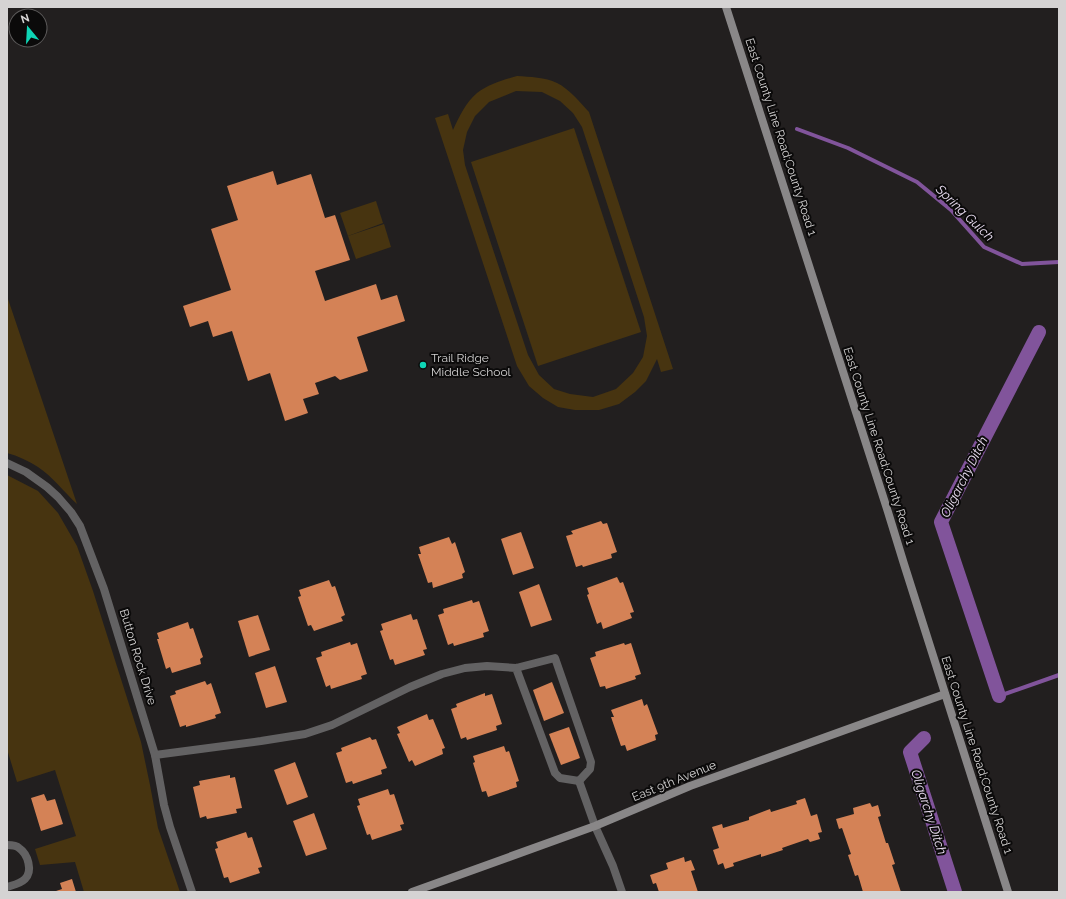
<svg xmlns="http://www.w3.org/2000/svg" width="1066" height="899" viewBox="0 0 1066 899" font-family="Raleway,sans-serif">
<rect width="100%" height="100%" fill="#221f1f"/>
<!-- green -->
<g fill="#473410" fill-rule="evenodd">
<path d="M517,76c13,1 28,1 40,7 11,5 24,20 32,29l84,257 -12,3 -4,-13 -11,22 -11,11 -16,12 -20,6h-24l-17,-3 -15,-9 -14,-12 -12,-20 -82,-248 13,-4 5,16c6,-13 13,-28 24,-37 12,-9 26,-13 40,-17zM516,91l26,1 18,9 13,12 9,14 62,190 3,19 -4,21 -10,16 -17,16 -23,8 -23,-3 -16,-5 -15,-14 -11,-20 -63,-190 -2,-15 4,-18 8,-16 14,-14z"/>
<polygon points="574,128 641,332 538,366 471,162"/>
<polygon points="376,201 383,223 348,236 340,213"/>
<polygon points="384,224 391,247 356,259 348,236"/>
<path d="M7,296l70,208c-13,-12 -24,-27 -39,-37 -9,-6 -20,-11 -31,-14z"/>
<polygon points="7,475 38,491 58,513 77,546 93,591 141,742 150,785 158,828 180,892 84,892 75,862 40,865 35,849 76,836 55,770 17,782 7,749"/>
</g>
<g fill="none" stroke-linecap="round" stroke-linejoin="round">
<!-- stream -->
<g stroke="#81549b" stroke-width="4">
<polyline points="797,129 848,148 917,182 951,210 984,247 1022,264 1059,262"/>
<polyline points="999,696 1059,675"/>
</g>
<!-- canal -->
<g stroke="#81549b" stroke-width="14">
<polyline points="999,696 941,522 1039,332"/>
<polyline points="924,738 910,752 955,892"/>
</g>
</g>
<!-- building -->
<g fill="#d48256">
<polygon points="273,171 277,185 311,174 325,218 335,215 350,260 315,271 325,301 376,284 381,300 397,295 405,321 357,337 368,371 340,380 335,376 315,383 319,394 303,399 308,413 285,421 270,373 248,381 232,331 213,337 208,321 190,327 183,306 231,290 211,229 238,220 227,186"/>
<polygon points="601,521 603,524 607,523 617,552 611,554 612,558 583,567 582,565 576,567 566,536 573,534 571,531"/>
<polygon points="521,532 534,568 513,575 501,539"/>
<polygon points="449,537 452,544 455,542 465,572 462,574 463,578 433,588 432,582 428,583 418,554 421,554 419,547"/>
<polygon points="617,577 620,583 623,582 634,612 630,613 632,618 603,629 601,622 597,624 587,595 589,594 587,588"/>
<polygon points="329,580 332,587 335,586 345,615 341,617 343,621 314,631 311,625 308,626 298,597 301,596 299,590"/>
<polygon points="539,584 552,620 531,627 519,592"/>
<polygon points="472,600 473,603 479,601 489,631 483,633 484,637 454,646 453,643 448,645 438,615 444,613 443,609"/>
<polygon points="411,614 413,620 417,619 427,649 423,650 425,655 395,665 393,659 390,660 380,631 383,630 381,624"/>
<polygon points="258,615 270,650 249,657 238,621"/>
<polygon points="188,622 190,629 193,628 203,657 200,659 201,664 172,673 170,667 166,669 157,639 159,639 157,633"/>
<polygon points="350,642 351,645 357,643 367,674 361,676 362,679 331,689 330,685 326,687 316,658 322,656 321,652"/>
<polygon points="624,643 625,645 631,643 641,674 635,676 636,679 606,689 605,686 600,687 590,658 596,656 595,652"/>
<polygon points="275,666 287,702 266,708 255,673"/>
<polygon points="205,681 207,685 211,683 221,713 215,715 216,718 186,727 186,725 180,727 170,696 176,694 175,691"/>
<polygon points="552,682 564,713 544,721 533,690"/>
<polygon points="485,693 485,696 492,694 502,724 496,726 497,730 467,740 466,737 461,739 451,709 457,707 456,704"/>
<polygon points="642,699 644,706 647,704 658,734 655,735 656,740 627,751 625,745 621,746 611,717 614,717 611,710"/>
<polygon points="427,714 429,720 433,719 445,748 442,749 443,754 415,766 412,760 409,762 397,734 400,733 397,727"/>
<polygon points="569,727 580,758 561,765 549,734"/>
<polygon points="370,737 372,740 376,739 387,768 381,770 382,774 353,784 352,781 346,783 336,753 342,751 341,748"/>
<polygon points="504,746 506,752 509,751 519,781 516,782 517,787 488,797 486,791 482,792 473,763 475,762 473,756"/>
<polygon points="295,762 308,797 287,805 274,770"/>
<polygon points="230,775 230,778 235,777 242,808 236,809 237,813 207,819 206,816 200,818 193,787 200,785 199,781"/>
<polygon points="388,789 390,795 394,794 404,824 400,825 402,830 372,840 370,834 367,835 357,806 360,805 358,799"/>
<polygon points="44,794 47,801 55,799 63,824 41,831 31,798"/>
<polygon points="805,798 811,816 817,814 822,832 818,833 820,839 810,842 808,839 782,848 783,850 761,857 761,854 733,863 734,866 725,869 723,863 718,865 713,850 719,848 712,827 722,824 723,828 749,820 749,817 770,809 771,812 797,804 796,801"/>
<polygon points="870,803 872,807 878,805 881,816 878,817 886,843 888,843 895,864 892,865 901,892 863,892 858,875 855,876 848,855 851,854 842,828 839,829 836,819 854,814 853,808"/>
<polygon points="314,813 327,849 306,856 293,821"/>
<polygon points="246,832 248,838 252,837 262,867 258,868 260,873 230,883 228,877 224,878 215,849 218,848 216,842"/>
<polygon points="684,857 685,862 691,860 695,870 691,871 698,892 659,892 656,883 653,884 650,875 668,869 666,863"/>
<polygon points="72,879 76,892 53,892 62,889 60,883"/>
</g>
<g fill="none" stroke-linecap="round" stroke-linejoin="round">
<!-- street -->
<g stroke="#636263" stroke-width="8">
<polyline points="7,463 26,472 47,487 58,497 71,512 80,526 104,589 155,755 164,805 170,827 192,892"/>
<polyline points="155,755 261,741 305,734 332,725 410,687 442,674 465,668 487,666 516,668 555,658 591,762 590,769 579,781 560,778 555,773 516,668"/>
<polyline points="579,781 595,826 613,866 622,892"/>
<path d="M7,845c4,0 9,0 12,3 9,6 14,23 6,31 -5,5 -12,6 -18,8"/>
</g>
<!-- secondary -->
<g stroke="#898788" stroke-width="8">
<polyline points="726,7 888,512 904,564 1008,892"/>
<polyline points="412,892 595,826 690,786 945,694"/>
</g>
</g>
<!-- markers -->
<circle fill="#0ed5b5" stroke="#0b0a0a" stroke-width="1.5" cx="423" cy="365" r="4"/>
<g text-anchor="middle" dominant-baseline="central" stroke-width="4" stroke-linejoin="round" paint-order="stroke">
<!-- street labels -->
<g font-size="12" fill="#d5d3d3" stroke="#0b0a0a">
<text transform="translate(781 137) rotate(72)">East County Line Road;County Road 1</text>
<text transform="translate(879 446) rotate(72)">East County Line Road;County Road 1</text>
<text transform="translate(138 657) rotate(73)">Button Rock Drive</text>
<text transform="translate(977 755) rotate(72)">East County Line Road;County Road 1</text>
<text transform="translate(674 781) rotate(-22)">East 9th Avenue</text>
</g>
<!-- poi labels -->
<g font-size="12" fill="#d5d3d3" stroke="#0b0a0a" text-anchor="start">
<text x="431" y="358">Trail Ridge<tspan x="431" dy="14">Middle School</tspan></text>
</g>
<!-- water labels -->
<g font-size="13" font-style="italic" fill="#eadef2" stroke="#0b0a0a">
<text transform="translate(965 213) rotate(44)">Spring Gulch</text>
<text transform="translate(964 477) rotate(-63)">Oligarchy Ditch</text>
<text transform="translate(929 812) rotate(72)">Oligarchy Ditch</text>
</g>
</g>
<!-- border -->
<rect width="1066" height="899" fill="none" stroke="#d5d3d3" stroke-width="16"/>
<!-- north arrow -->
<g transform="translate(28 28) rotate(342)"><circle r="19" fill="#0b0a0a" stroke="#5c5a5a"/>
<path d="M0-3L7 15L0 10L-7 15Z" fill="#0ed5b5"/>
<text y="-6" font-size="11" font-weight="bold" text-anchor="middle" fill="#d5d3d3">N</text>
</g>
</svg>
